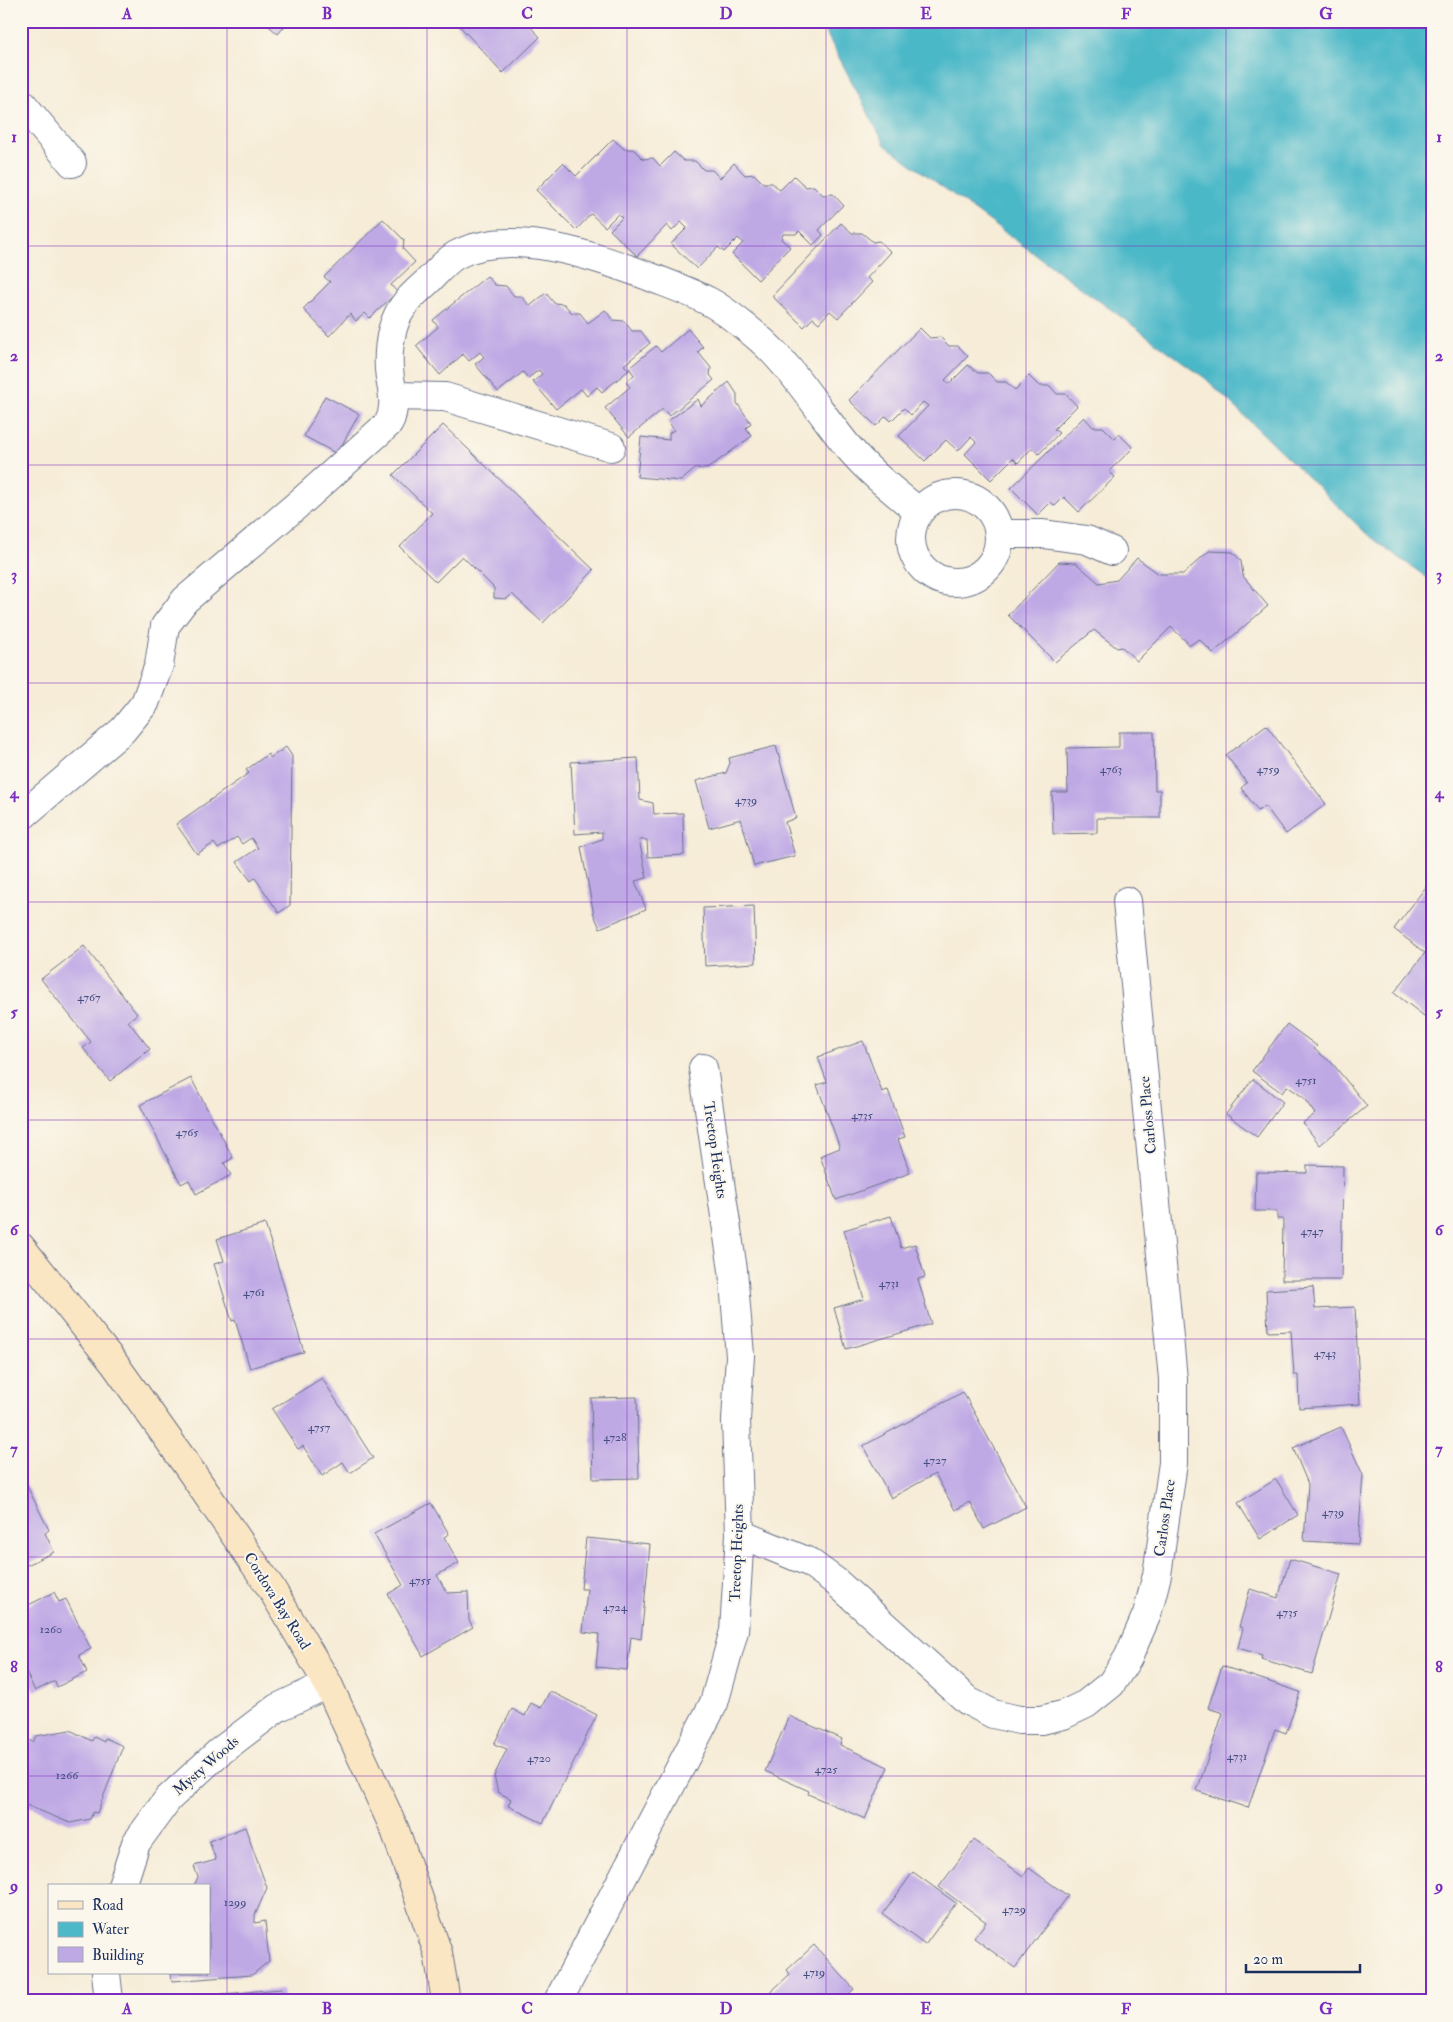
<svg xmlns="http://www.w3.org/2000/svg" width="1453" height="2022" viewBox="0 0 1453 2022" font-family="'IM FELL Double Pica',serif">
<rect width="100%" height="100%" fill="#fbf7ec"/>
<filter id="ink" filterUnits="userSpaceOnUse"><feTurbulence type="fractalNoise" baseFrequency=".02" numOctaves="2"/><feDisplacementMap in="SourceGraphic" scale="10" xChannelSelector="R" yChannelSelector="G"/><feConvolveMatrix kernelMatrix="1 2 1 2 8 2 1 2 1" color-interpolation-filters="sRGB"/></filter>
<filter id="wash" filterUnits="userSpaceOnUse"><feTurbulence type="fractalNoise" baseFrequency=".0096" numOctaves="4" result="noise"/><feDisplacementMap in="SourceGraphic" scale="20" xChannelSelector="R" yChannelSelector="G"/><feGaussianBlur stdDeviation="1.12" result="paint"/><feColorMatrix in="noise" values="0 0 0 0 0 0 0 0 0 0 0 0 0 0 0 0 0 1.4 0 .05"/><feComposite in="paint" operator="in"/></filter>
<g filter="url(#wash)">
<rect width="100%" height="100%" fill="#f6ecd7"/>
<!-- water -->
<polygon fill="#4cb8c8" stroke="#347493" points="820,21 1432,21 1432,581 1370,537 1205,378 885,145"/>
<g id="blocks">
<!-- building -->
<g fill="#bfa9e5">
<polygon points="263,21 289,21 278,34"/>
<polygon points="455,21 525,21 540,37 503,73"/>
<polygon points="613,139 624,149 633,149 643,159 653,158 660,166 674,152 684,161 695,161 704,170 712,170 720,178 734,163 745,175 754,174 763,183 772,183 780,190 794,176 806,187 814,186 823,195 833,194 843,205 819,230 823,235 813,245 799,231 796,234 783,234 781,239 790,247 758,280 732,254 743,243 738,238 724,252 718,247 697,269 671,244 687,228 681,222 672,231 667,225 637,256 610,230 622,218 618,214 605,227 591,214 576,230 536,190 563,163 576,176"/>
<polygon points="383,219 404,240 403,249 415,262 391,285 397,292 370,318 365,313 356,321 350,314 329,336 303,309 330,282 324,277"/>
<polygon points="841,223 852,233 862,233 873,242 879,241 891,252 867,278 872,282 838,318 830,311 819,323 813,318 804,327 772,296"/>
<polygon points="487,276 495,285 506,286 514,296 521,296 530,306 546,293 554,303 564,304 572,313 580,313 588,323 605,310 613,320 624,321 632,331 641,331 650,343 624,365 629,370 602,392 597,387 587,396 581,389 556,409 533,382 542,374 539,370 528,378 523,372 498,392 475,364 484,357 480,352 469,361 463,354 440,375 416,346 438,327 433,320"/>
<polygon points="920,328 930,338 940,337 949,346 958,346 968,356 945,380 949,384 968,365 978,373 988,373 997,382 1006,382 1015,390 1029,376 1039,386 1050,386 1057,394 1066,394 1077,406 1054,429 1059,433 1039,454 1032,448 1018,463 1013,458 991,480 965,454 976,442 971,437 958,451 946,440 925,461 899,436 928,406 923,402 911,415 904,408 891,421 886,416 876,426 849,400"/>
<polygon points="688,329 703,347 698,352 711,368 710,375 714,380 669,416 663,409 629,437 605,408 630,387 626,382 634,375 629,368 656,346 661,352"/>
<polygon points="729,382 737,394 737,403 751,423 746,428 752,436 707,469 696,468 681,481 637,477 641,437 669,440 669,433 674,430 668,421 698,399 701,406"/>
<polygon points="325,396 359,414 337,454 304,436"/>
<polygon points="1084,417 1093,427 1103,427 1115,439 1119,434 1133,448 1109,471 1115,477 1079,512 1064,497 1055,506 1051,502 1038,515 1011,488"/>
<polygon points="443,425 594,570 543,623 512,594 507,599 494,598 494,588 462,556 436,582 400,547 432,513 393,475"/>
<polygon points="1209,551 1233,552 1241,561 1243,576 1268,606 1213,653 1199,639 1190,645 1171,627 1137,661 1122,647 1117,648 1094,630 1055,662 1008,615 1059,562 1076,563 1099,583 1117,580 1137,558 1159,574 1183,574"/>
<polygon points="1266,725 1326,804 1286,834 1265,806 1258,811 1256,808 1241,788 1247,783 1226,755"/>
<polygon points="1119,732 1154,732 1155,790 1160,790 1160,818 1097,818 1097,833 1053,834 1052,792 1068,792 1067,748 1119,747"/>
<polygon points="776,746 796,818 785,822 795,856 754,866 741,819 709,828 696,781 726,773 730,763 729,758"/>
<polygon points="286,747 292,756 290,905 279,913 255,878 251,881 237,862 258,848 251,838 242,844 237,837 218,849 214,843 197,854 176,824 249,773 246,770 268,754 270,758"/>
<polygon points="638,758 640,800 653,803 654,814 683,813 684,855 648,857 647,840 639,840 647,878 635,881 646,909 600,928 594,915 581,847 602,839 602,832 575,834 571,762"/>
<polygon points="1432,879 1432,1022 1394,993 1425,953 1394,929"/>
<polygon points="754,906 756,963 705,966 703,908"/>
<polygon points="84,946 137,1014 128,1021 150,1049 110,1081 83,1048 91,1042 41,979"/>
<polygon points="1287,1024 1317,1046 1314,1049 1332,1063 1367,1106 1320,1145 1303,1123 1315,1114 1303,1097 1287,1086 1282,1093 1252,1071"/>
<polygon points="863,1041 882,1092 888,1090 905,1137 898,1139 910,1173 836,1200 820,1156 840,1148 817,1085 827,1082 818,1057"/>
<polygon points="191,1078 233,1158 224,1163 231,1175 196,1194 189,1180 181,1184 140,1105"/>
<polygon points="1253,1079 1283,1102 1257,1137 1226,1114"/>
<polygon points="1307,1165 1343,1166 1341,1280 1282,1280 1283,1219 1277,1219 1277,1211 1255,1211 1256,1172 1307,1173"/>
<polygon points="891,1216 901,1248 915,1244 925,1277 918,1279 931,1324 846,1349 834,1308 864,1299 844,1230"/>
<polygon points="265,1224 304,1352 250,1368 235,1320 232,1321 214,1264 224,1261 217,1239"/>
<polygon points="1313,1287 1315,1309 1355,1307 1360,1404 1299,1408 1298,1375 1294,1375 1291,1331 1268,1332 1266,1290"/>
<polygon points="322,1378 373,1458 350,1473 343,1462 322,1476 303,1446 298,1449 272,1409"/>
<polygon points="963,1392 1026,1507 984,1529 970,1502 955,1510 935,1474 891,1498 863,1446"/>
<polygon points="637,1397 639,1478 593,1479 591,1398"/>
<polygon points="1341,1427 1363,1475 1358,1544 1304,1541 1308,1484 1293,1448"/>
<polygon points="1276,1479 1298,1515 1260,1539 1238,1503"/>
<polygon points="24,1480 49,1530 45,1533 54,1552 21,1568 21,1481"/>
<polygon points="431,1503 449,1534 444,1537 459,1563 437,1575 447,1593 468,1592 469,1620 473,1627 423,1656 388,1594 403,1585 374,1534"/>
<polygon points="586,1538 650,1544 641,1639 631,1637 627,1670 596,1667 599,1634 583,1632 587,1589 581,1589"/>
<polygon points="1290,1559 1341,1574 1312,1674 1261,1659 1262,1655 1238,1648 1243,1628 1239,1627 1250,1589 1278,1598"/>
<polygon points="54,1592 59,1602 66,1599 91,1649 79,1655 87,1672 57,1687 55,1681 35,1691 21,1662 21,1609"/>
<polygon points="1222,1666 1300,1692 1286,1733 1275,1729 1248,1808 1197,1791 1223,1713 1208,1708"/>
<polygon points="550,1691 597,1715 543,1823 508,1806 511,1799 498,1792 494,1776 507,1749 494,1744 512,1709 525,1716 531,1703 541,1708"/>
<polygon points="789,1716 842,1739 840,1745 888,1767 865,1819 808,1794 809,1791 765,1771"/>
<polygon points="70,1730 92,1741 94,1737 104,1742 105,1738 123,1746 97,1813 93,1812 90,1819 70,1823 21,1803 21,1737 33,1742 36,1736"/>
<polygon points="245,1827 267,1888 255,1915 255,1923 265,1921 269,1961 252,1975 172,1981 171,1973 209,1973 209,1886 194,1886 198,1877 194,1866 216,1860 209,1841"/>
<polygon points="974,1840 1023,1876 1029,1868 1068,1896 1015,1968 974,1938 986,1922 939,1887"/>
<polygon points="913,1872 956,1903 925,1945 883,1914"/>
<polygon points="814,1945 854,1989 842,2001 761,2001 790,1974 787,1970"/>
<polygon points="282,1989 284,2001 222,2001 221,1994"/>
</g>
</g>
</g>
<g filter="url(#ink)">
<use href="#blocks" fill-opacity="0" stroke="#687188" stroke-width="1"/>
<g fill="none" stroke-linecap="round" stroke-linejoin="round">
<defs>
<g id="street">
<polyline points="21,102 72,163"/>
<polyline points="394,396 445,397 611,447"/>
<circle cx="955" cy="538" r="44"/>
<polyline points="999,534 1043,534 1087,540 1112,551"/>
<path d="M21,817l102,-87 22,-27 14,-38 6,-39 20,-26 118,-100 86,-77c7,-17 4,-28 1,-45 -3,-20 -1,-45 8,-63 7,-14 19,-24 30,-34 8,-8 18,-20 28,-26 56,-29 137,1 192,21 20,8 41,15 60,25 16,8 32,22 46,33 38,31 64,77 95,114 20,24 46,44 70,64"/>
<polyline points="740,1534 809,1562 835,1581 968,1701 993,1714 1019,1720 1041,1720 1063,1715 1086,1704 1111,1684 1128,1658 1147,1614 1157,1575 1173,1463 1173,1379 1127,901"/>
<polyline points="122,1886 136,1843 168,1799 218,1753 277,1708 328,1684"/>
<polyline points="106,1973 109,2001"/>
<polyline points="558,2001 714,1703 734,1631 740,1534 736,1420 740,1356 733,1270 703,1068"/>
</g>
<polyline id="secondary" points="21,1247 114,1363 188,1467 271,1588 328,1684 395,1830 438,1953 446,2001"/>
</defs>
<!-- street casing -->
<use href="#street" stroke="#687188" stroke-width="30"/>
<!-- secondary casing -->
<use href="#secondary" stroke="#687188" stroke-width="30"/>
<!-- street -->
<use href="#street" stroke="#fff" stroke-width="28"/>
<!-- secondary -->
<use href="#secondary" stroke="#fbe6c4" stroke-width="28"/>
</g>
</g>
<!-- grid -->
<path fill="none" stroke="#7b2cbf" stroke-width="1" stroke-opacity="0.55" d="M227,21v1980M427,21v1980M627,21v1980M826,21v1980M1026,21v1980M1226,21v1980M21,246h1411M21,465h1411M21,683h1411M21,902h1411M21,1120h1411M21,1339h1411M21,1557h1411M21,1776h1411"/>
<g text-anchor="middle" dominant-baseline="central" stroke-width="4" stroke-linejoin="round" paint-order="stroke">
<!-- number labels -->
<g font-size="12" fill="#444e80">
<text x="1111" y="769">4763</text>
<text x="1268" y="769">4759</text>
<text x="746" y="800">4739</text>
<text x="89" y="997">4767</text>
<text x="1306" y="1080">4751</text>
<text x="862" y="1115">4735</text>
<text x="187" y="1132">4765</text>
<text x="1312" y="1231">4747</text>
<text x="889" y="1283">4731</text>
<text x="254" y="1292">4761</text>
<text x="1325" y="1353">4743</text>
<text x="319" y="1427">4757</text>
<text x="615" y="1437">4728</text>
<text x="935" y="1460">4727</text>
<text x="1333" y="1512">4739</text>
<text x="420" y="1580">4755</text>
<text x="615" y="1607">4724</text>
<text x="1287" y="1612">4735</text>
<text x="51" y="1629">1260</text>
<text x="1237" y="1756">4731</text>
<text x="539" y="1758">4720</text>
<text x="826" y="1769">4725</text>
<text x="67" y="1775">1266</text>
<text x="235" y="1902">1299</text>
<text x="1014" y="1909">4729</text>
<text x="814" y="1972">4719</text>
</g>
<!-- street labels -->
<g font-size="15" fill="#1b2f5e" stroke="#fbf7ec">
<text transform="translate(1148 1115) rotate(-95)">Carloss Place</text>
<text transform="translate(715 1150) rotate(82)">Treetop Heights</text>
<text transform="translate(1165 1518) rotate(-82)">Carloss Place</text>
<text transform="translate(737 1553) rotate(-88)">Treetop Heights</text>
<text transform="translate(277 1601) rotate(58)">Cordova Bay Road</text>
<text transform="translate(206 1766) rotate(-41)">Mysty Woods</text>
</g>
</g>
<!-- margin -->
<rect width="1453" height="2022" fill="none" stroke="#fbf7ec" stroke-width="55"/>
<!-- legend -->
<rect x="48" y="1884" width="162" height="90" fill="#fbf7ec" stroke="#a1a7b3"/>
<rect x="58" y="1901" width="25" height="8" fill="#fbe6c4" stroke="#a1a7b3"/>
<text x="92" y="1910" font-size="15" fill="#1b2f5e">Road</text>
<rect x="58" y="1922" width="25" height="15" fill="#4cb8c8" stroke="#a1a7b3"/>
<text x="92" y="1934" font-size="15" fill="#1b2f5e">Water</text>
<rect x="58" y="1947" width="25" height="15" fill="#bfa9e5" stroke="#a1a7b3"/>
<text x="92" y="1960" font-size="15" fill="#1b2f5e">Building</text>
<!-- scale -->
<path d="M1246 1964v8h114v-8" fill="none" stroke="#1b2f5e" stroke-width="2.5"/>
<text x="1253" y="1964" font-size="15" fill="#1b2f5e" stroke="#fbf7ec" stroke-width="4" paint-order="stroke">20 m</text>
<rect x="28" y="28" width="1398" height="1966" fill="none" stroke="#7b2cbf" stroke-width="2"/>
<g font-size="16" text-anchor="middle" font-weight="bold" fill="#7b2cbf">
<text x="127" y="19">A</text>
<text x="327" y="19">B</text>
<text x="527" y="19">C</text>
<text x="726" y="19">D</text>
<text x="926" y="19">E</text>
<text x="1126" y="19">F</text>
<text x="1326" y="19">G</text>
<text x="14" y="142">1</text>
<text x="1439" y="142">1</text>
<text x="14" y="361">2</text>
<text x="1439" y="361">2</text>
<text x="14" y="580">3</text>
<text x="1439" y="580">3</text>
<text x="14" y="798">4</text>
<text x="1439" y="798">4</text>
<text x="14" y="1017">5</text>
<text x="1439" y="1017">5</text>
<text x="14" y="1235">6</text>
<text x="1439" y="1235">6</text>
<text x="14" y="1454">7</text>
<text x="1439" y="1454">7</text>
<text x="14" y="1672">8</text>
<text x="1439" y="1672">8</text>
<text x="14" y="1891">9</text>
<text x="1439" y="1891">9</text>
<text x="127" y="2014">A</text>
<text x="327" y="2014">B</text>
<text x="527" y="2014">C</text>
<text x="726" y="2014">D</text>
<text x="926" y="2014">E</text>
<text x="1126" y="2014">F</text>
<text x="1326" y="2014">G</text>
</g>
</svg>
